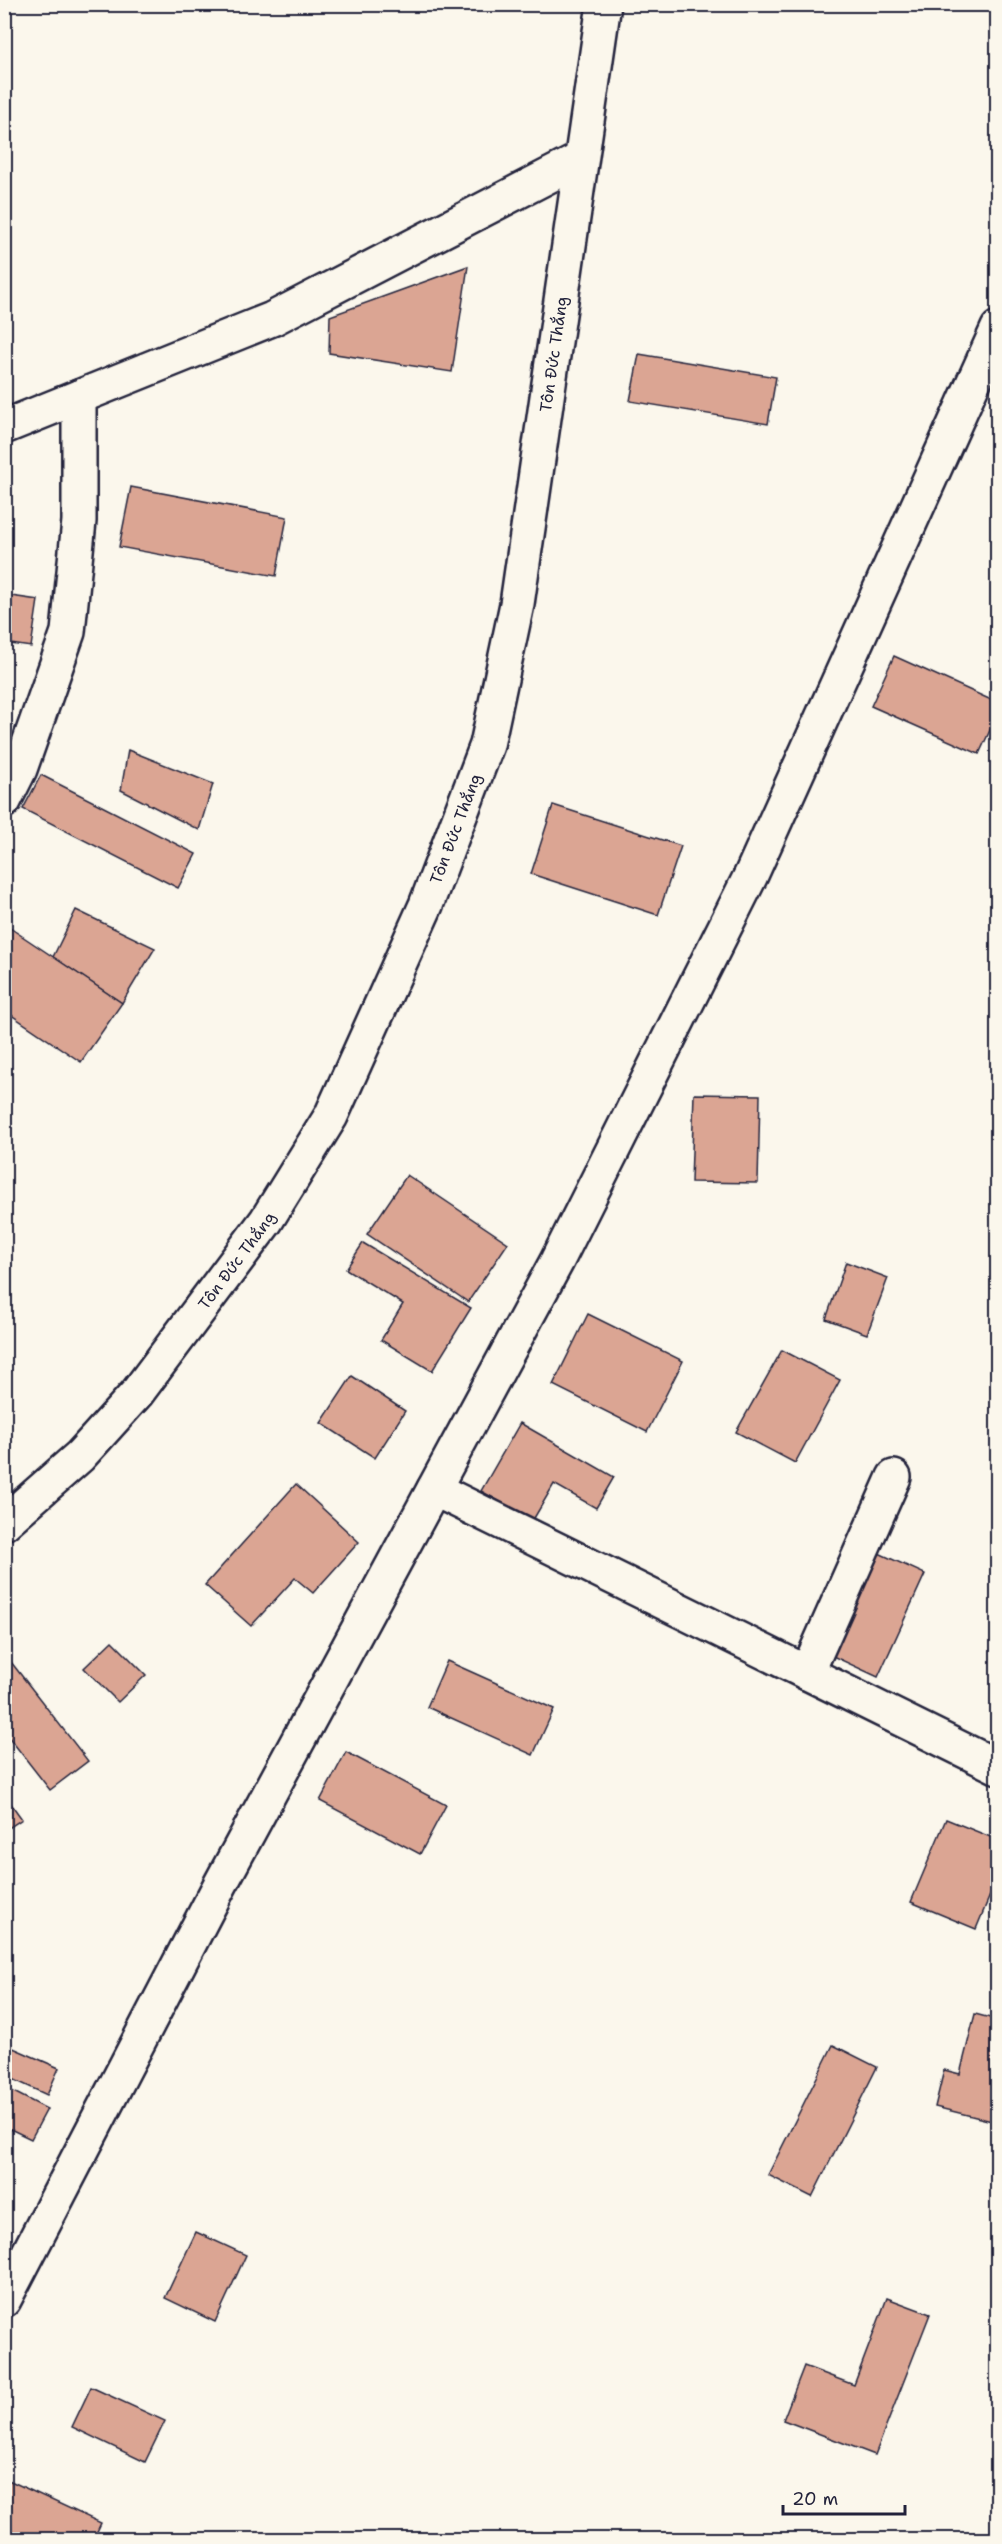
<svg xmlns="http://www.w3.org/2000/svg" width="1002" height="2544" viewBox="0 0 1002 2544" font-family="'Shantell Sans',sans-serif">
<rect width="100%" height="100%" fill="#fbf7ec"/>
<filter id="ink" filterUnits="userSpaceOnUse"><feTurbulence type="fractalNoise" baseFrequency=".0167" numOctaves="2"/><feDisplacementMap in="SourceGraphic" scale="12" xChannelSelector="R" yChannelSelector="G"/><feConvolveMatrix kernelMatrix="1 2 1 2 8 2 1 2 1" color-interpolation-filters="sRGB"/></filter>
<g filter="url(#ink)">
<!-- building -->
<g fill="#dba593" stroke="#22223b" stroke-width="1.5">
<polygon points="468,266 452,372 329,353 330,316"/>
<polygon points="639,354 776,377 768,424 630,401"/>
<polygon points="131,487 287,517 276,576 119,547"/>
<polygon points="4,595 38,600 31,647 4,643"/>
<polygon points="894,656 998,703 998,713 979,754 871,706"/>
<polygon points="128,750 213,784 199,830 121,790"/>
<polygon points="41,775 196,854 178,888 23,809"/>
<polygon points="553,805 681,846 658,915 531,874"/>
<polygon points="76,910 155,948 122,1003 53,957"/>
<polygon points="4,924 122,1003 81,1062 4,1010"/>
<polygon points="694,1094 760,1095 758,1183 691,1182"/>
<polygon points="407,1175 508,1243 468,1302 367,1234"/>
<polygon points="363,1243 471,1308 432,1371 381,1340 403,1304 346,1269"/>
<polygon points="846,1262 888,1278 867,1334 826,1319"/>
<polygon points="588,1314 683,1361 647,1432 553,1385"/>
<polygon points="782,1350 840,1380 795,1463 736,1432"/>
<polygon points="352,1376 405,1411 375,1458 321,1423"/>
<polygon points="520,1423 614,1477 596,1508 554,1484 533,1520 481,1491"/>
<polygon points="296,1484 359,1542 313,1593 295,1578 251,1626 205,1585"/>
<polygon points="872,1550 925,1574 878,1677 826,1653"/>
<polygon points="112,1641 146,1675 118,1702 84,1668"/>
<polygon points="4,1653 88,1761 50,1790 4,1731"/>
<polygon points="447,1661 554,1709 533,1755 427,1707"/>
<polygon points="346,1752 446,1805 420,1854 320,1801"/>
<polygon points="4,1794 22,1819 4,1831"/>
<polygon points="946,1819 998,1840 998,1876 976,1929 911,1902"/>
<polygon points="975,2014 998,2020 996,2122 935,2107 944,2070 960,2074"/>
<polygon points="4,2044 59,2068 47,2095 4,2075"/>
<polygon points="833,2045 877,2067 812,2197 768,2175"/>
<polygon points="4,2087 47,2109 31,2139 4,2126"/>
<polygon points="196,2232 246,2255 215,2322 165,2298"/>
<polygon points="887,2298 930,2314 875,2455 783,2420 804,2366 854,2385"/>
<polygon points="91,2387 165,2421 145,2462 72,2427"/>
<polygon points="4,2478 101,2523 93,2540 10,2540 4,2537"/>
</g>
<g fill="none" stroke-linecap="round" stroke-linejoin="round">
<defs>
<g id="street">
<polyline points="4,427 272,319 581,159"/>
<polyline points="4,801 20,769 68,632 79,521 79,397"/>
<polyline points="434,1489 998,1767"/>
<polyline points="807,1673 894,1477"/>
<polyline points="4,2300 220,1885 557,1261 751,875 998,328"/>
</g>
<g id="secondary">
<path id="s1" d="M4,1523l76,-67 57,-63 129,-172 65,-105 95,-211 61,-160 30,-141 87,-600"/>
</g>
</defs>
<!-- street casing -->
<use href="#street" stroke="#22223b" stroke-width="38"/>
<!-- secondary casing -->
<use href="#secondary" stroke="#22223b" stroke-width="38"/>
<!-- street -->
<use href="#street" stroke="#fbf7ec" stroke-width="33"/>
<!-- secondary -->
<use href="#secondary" stroke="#fbf7ec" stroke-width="33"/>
</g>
</g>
<g text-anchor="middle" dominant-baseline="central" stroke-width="4.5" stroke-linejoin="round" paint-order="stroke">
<!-- street labels -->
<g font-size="16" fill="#22223b" stroke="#fbf7ec">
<text stroke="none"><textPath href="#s1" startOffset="1324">Tôn Đức Thắng</textPath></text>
<text stroke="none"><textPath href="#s1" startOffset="838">Tôn Đức Thắng</textPath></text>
<text stroke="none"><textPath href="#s1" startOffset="352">Tôn Đức Thắng</textPath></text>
</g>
</g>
<!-- margin -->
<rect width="1002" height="2544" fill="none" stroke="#fbf7ec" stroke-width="24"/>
<rect x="12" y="12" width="978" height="2520" fill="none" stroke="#22223b" stroke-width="2" filter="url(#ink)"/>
<!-- scale -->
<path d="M783 2505v9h122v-9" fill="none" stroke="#22223b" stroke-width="3"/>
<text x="792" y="2505" font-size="18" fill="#22223b" stroke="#fbf7ec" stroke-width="4.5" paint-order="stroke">20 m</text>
</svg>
